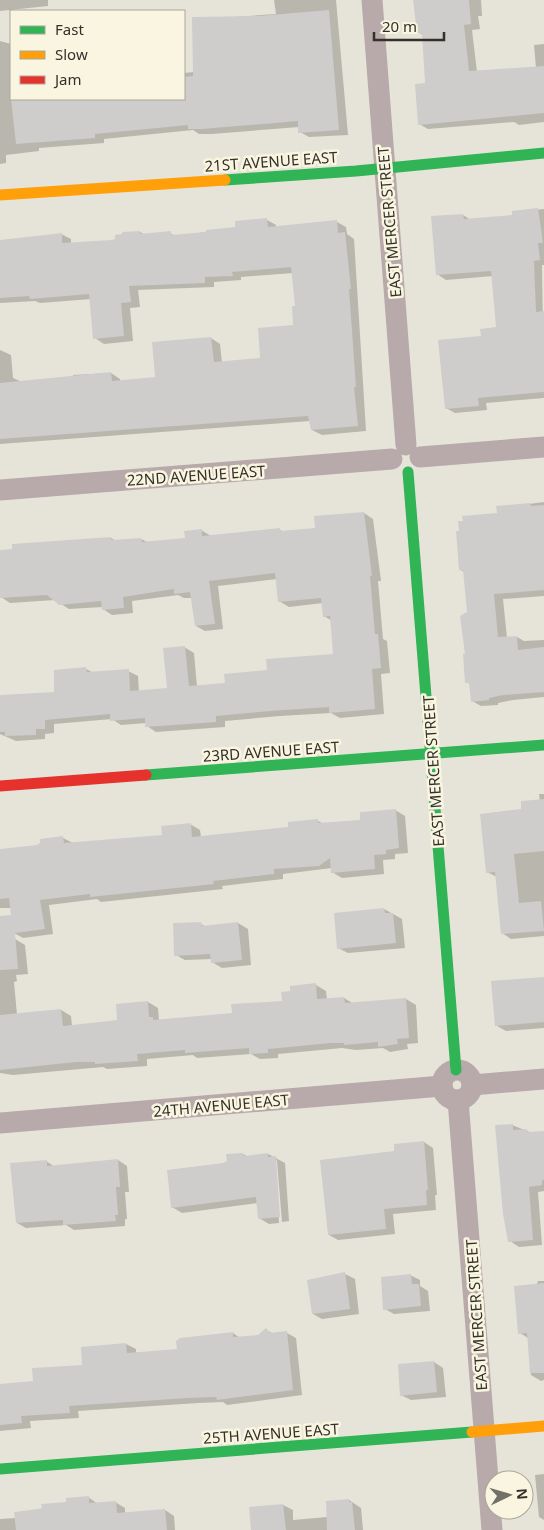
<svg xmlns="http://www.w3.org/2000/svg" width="544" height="1530" viewBox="0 0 544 1530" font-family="'Noto Sans',sans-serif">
<rect width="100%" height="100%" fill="#e6e4d9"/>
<!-- shadow -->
<g fill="#0003">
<polygon points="0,0 48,0 48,6 0,11"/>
<polygon points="274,0 336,0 348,135 309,137 300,132 299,127 212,134 199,134 193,130 104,139 104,143 39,148 39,151 6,155 6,163 0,164 0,41 11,44 11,99 184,99 184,73 194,72 194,20 276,14"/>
<polygon points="415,0 481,0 482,16 478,16 480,29 472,30 477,72 536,68 534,45 544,44 544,122 519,125 514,122 428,129 419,124 426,85 423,35 418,32"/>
<polygon points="544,209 544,265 542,265 544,398 486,403 487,410 455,413 446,408 482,337 498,329 493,276 446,280 437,274 463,215 471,220 513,216 513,212"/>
<polygon points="267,220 276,225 276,228 337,222 346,227 347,234 354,239 366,431 322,435 312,430 310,421 0,444 0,350 11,355 13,378 22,382 73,378 73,375 111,373 120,379 120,381 157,379 211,338 220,344 222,363 262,360 294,326 296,307 293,273 241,277 241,280 214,282 214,287 138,290 140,307 130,308 133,341 104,344 95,338 91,299 40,303 35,301 0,303 0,245 61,234 71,239 71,244 113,241 140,232 145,235 170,233 175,236 237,228"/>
<polygon points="544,502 544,596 503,599 507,638 517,637 524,641 544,640 544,697 513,700 498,703 498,705 481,706 472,701 470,684 467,682 468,613 465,572 460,570 498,514 498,508"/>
<polygon points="364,513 373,519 381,581 378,581 383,639 387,641 390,673 381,674 384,714 340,718 331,713 280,716 225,721 225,727 156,732 147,726 146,723 121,725 112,719 54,724 54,733 45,734 45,739 16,741 0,734 0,696 56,693 86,669 94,673 128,671 138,676 139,692 168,689 184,647 194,653 197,687 226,685 268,671 335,655 332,621 324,616 323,603 289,607 279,601 277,579 218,586 223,629 205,631 196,626 192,598 184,598 178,595 132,601 133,613 112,615 103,609 103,607 69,609 55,600 10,603 1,597 0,551 111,538 116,541 141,539 147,542 186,540 201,530 211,536 280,530 284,532 316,529"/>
<polygon points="539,794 544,794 544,936 511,939 502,933 497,877 487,872 523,810 540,801"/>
<polygon points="395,810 405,816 408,853 395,854 395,859 383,860 384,874 342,878 332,872 332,868 283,874 283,879 222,886 223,889 101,902 97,899 49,905 53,934 23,938 14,933 12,908 0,908 0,850 38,846 63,838 73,843 163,836 190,824 200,830 201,837 289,828 318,821 324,824 362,821"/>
<polygon points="384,909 402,919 405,948 348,953 338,948"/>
<polygon points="238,923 248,929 251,965 222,968 212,962 212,959 185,960 176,955 201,924 206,927"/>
<polygon points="15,939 25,945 28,974 16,975 17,981 14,982 17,1015 61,1010 71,1016 72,1026 119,1022 148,1002 158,1008 159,1020 233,1014 283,1002 316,985 326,991 327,1000 344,998 354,1004 406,999 416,1005 418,1043 407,1044 408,1049 390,1052 383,1048 356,1050 342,1048 278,1054 278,1058 260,1059 251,1054 197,1058 193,1055 147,1059 147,1066 107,1069 103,1067 13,1075 0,1073 0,941"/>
<polygon points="544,978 544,1028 506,1031 497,1026"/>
<polygon points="512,1125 532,1133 544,1132 544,1191 538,1192 542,1245 519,1247 510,1241"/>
<polygon points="424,1142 433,1148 437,1195 435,1195 436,1210 393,1214 395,1234 338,1240 329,1235 396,1152"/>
<polygon points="243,1154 248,1157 268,1154 285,1163 289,1221 282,1222 277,1161 275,1158 279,1223 269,1224 259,1218 258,1203 182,1213 172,1207 224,1164"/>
<polygon points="118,1160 127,1166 129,1192 125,1192 127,1219 125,1219 125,1226 74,1230 66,1225 26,1228 17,1223 46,1161 55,1167"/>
<polygon points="345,1274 355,1279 359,1314 322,1319 313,1314"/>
<polygon points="410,1275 420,1280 420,1286 428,1291 430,1311 394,1314 385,1309"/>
<polygon points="538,1281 544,1281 544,1380 541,1381 531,1375 528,1338 520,1333"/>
<polygon points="266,1330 274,1334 287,1333 296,1338 302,1395 227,1405 223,1402 198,1403 78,1411 79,1418 30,1421 31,1428 0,1431 0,1385 34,1382 84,1366 126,1344 136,1349 136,1353 178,1350 233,1333 240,1338 259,1336"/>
<polygon points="434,1362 443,1368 446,1397 411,1400 401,1395"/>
<polygon points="544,1474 544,1523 544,1520 539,1517 535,1475"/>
<polygon points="88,1497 98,1504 115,1502 125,1508 125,1513 165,1510 174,1516 175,1530 0,1530 0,1519 16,1518"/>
<polygon points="349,1500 361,1508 363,1530 252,1530 250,1508 283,1505 293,1510 293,1520 327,1517"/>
</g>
<!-- building -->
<g fill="#cecdcc">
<polygon points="413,0 469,0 471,24 464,25 469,71 544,66 544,113 418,125 415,84 425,83 422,33 417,33"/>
<polygon points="329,10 339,130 298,133 298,121 201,129 188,129 188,125 95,134 95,138 16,144 11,99 184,99 184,77 193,76 192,17 259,16"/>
<polygon points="538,208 543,243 538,243 540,260 534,261 536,312 544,311 544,392 478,398 479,406 445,409 438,340 481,336 480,329 496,327 491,271 436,275 431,216 463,214 464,219 512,215 512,211"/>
<polygon points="267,218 268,227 337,220 338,233 345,232 351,289 349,289 356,387 354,387 358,426 311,430 308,416 0,439 0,383 111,372 112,381 155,377 152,342 211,337 214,362 260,358 258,328 293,325 292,306 295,306 291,267 232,272 233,276 205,277 205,283 129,286 131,302 121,303 124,336 93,339 89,294 30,299 29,296 0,298 0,240 62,233 62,243 112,240 115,239 115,235 122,234 122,232 140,231 140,234 171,231 171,235 206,232 206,230 235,227 235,221"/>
<polygon points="530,503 531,506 544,505 544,590 494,594 498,637 517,636 518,650 544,647 544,692 503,695 489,698 489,700 471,702 469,683 465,683 463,654 465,654 460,616 467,612 463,570 459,570 456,531 459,531 458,521 463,521 462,516 497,513 496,506"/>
<polygon points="364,512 372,576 370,576 375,634 378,634 381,668 372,669 375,709 329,713 329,707 270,711 216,716 216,722 145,727 145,718 110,721 110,714 45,720 45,729 36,729 36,735 5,736 5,732 0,732 0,695 54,692 54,670 86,667 87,672 129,669 130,691 167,688 163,648 185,646 189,686 225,683 224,674 267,670 266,659 333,654 330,616 323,617 321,598 278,602 275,573 209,581 215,624 195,626 190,592 174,594 174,589 123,597 124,608 102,610 101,601 59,605 47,595 0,598 0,550 12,549 12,544 111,537 111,540 141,538 142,542 185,538 184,531 202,529 202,536 280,528 280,531 315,528 314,516"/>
<polygon points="544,799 544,851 514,854 519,903 541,901 544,931 501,934 495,872 486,873 480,814 521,809 521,801"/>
<polygon points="396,809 399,848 386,850 386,854 374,855 375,869 331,873 330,858 319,866 274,869 274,874 213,881 214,884 90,897 90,894 40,900 45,929 15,933 18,969 0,970 0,916 11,915 9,898 0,899 0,849 37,845 40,843 40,839 63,836 64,843 162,835 161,826 191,823 192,837 288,827 288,822 318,819 318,823 360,820 360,812 362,812"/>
<polygon points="384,908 385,913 393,913 396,943 337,949 334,913"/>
<polygon points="201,922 202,926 238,922 242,960 211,963 210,954 174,956 173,923"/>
<polygon points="544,977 544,1022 495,1026 491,981"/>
<polygon points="316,983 317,999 344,997 345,1003 406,998 409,1038 397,1039 398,1044 378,1047 378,1042 344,1045 344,1043 331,1043 268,1049 268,1053 249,1054 249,1048 185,1053 185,1050 137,1054 138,1061 95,1064 95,1062 76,1062 0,1070 0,1015 61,1009 63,1026 117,1020 116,1004 148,1001 149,1017 153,1017 153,1020 232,1013 231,1004 282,1001 281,992 290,991 290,986"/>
<polygon points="513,1124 513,1130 527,1129 527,1132 544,1131 544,1180 542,1180 542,1185 529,1187 533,1240 508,1242 503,1214 495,1125"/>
<polygon points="424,1141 428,1190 426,1190 427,1205 384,1209 386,1229 328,1235 320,1160 394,1151 394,1144"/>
<polygon points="243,1153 244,1156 268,1153 268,1157 276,1156 280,1217 258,1219 256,1197 171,1208 167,1170 223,1163 227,1161 226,1154"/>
<polygon points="118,1159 120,1187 116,1187 118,1215 115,1215 116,1221 63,1225 63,1220 16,1223 10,1163 47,1160 47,1166"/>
<polygon points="345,1272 350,1309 312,1314 307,1280"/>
<polygon points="411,1274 412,1284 419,1284 421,1306 383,1310 381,1277"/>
<polygon points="544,1283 544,1373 530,1373 527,1333 518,1334 514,1286"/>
<polygon points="266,1328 270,1333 287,1331 293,1390 217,1400 216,1397 187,1398 69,1406 70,1413 21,1416 22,1423 0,1425 0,1384 33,1381 32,1368 82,1365 81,1347 126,1343 127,1353 177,1349 176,1341 180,1338 233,1332 233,1337 258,1335"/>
<polygon points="434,1361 437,1392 400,1396 398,1364"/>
<polygon points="89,1496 89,1503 116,1501 117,1513 165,1509 167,1530 16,1530 14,1512 38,1509 42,1508 41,1504 66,1502 66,1498"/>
<polygon points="349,1499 349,1502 352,1502 355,1530 327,1530 326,1501"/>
<polygon points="283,1504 286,1530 251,1530 249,1507"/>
</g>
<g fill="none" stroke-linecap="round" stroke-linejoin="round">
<!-- street -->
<g stroke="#b8a9aa" stroke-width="21">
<polyline points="372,0 406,445"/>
<polyline points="420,457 544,447"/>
<polyline points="0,490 392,459"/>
<circle cx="457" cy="1085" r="15"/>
<polyline points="472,1085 544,1079"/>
<polyline points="458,1100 492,1530"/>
<polyline points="0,1123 442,1086"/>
</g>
<!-- fast -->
<g stroke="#30b455" stroke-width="11">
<polyline points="225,180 356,171 544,153"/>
<polyline points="408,472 456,1070"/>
<polyline points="146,775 544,745"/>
<polyline points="0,1469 472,1432"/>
</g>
<!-- slow -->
<g stroke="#ff9f0a" stroke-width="11">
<polyline points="0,195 225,180"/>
<polyline points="472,1432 544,1426"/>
</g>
<!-- jam -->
<polyline stroke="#e5322d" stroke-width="11" points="0,786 146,775"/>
</g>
<g text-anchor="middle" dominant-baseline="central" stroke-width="5" stroke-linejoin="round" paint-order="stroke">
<!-- street labels -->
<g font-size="15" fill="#33312a" stroke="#f9f5e0">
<text transform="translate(271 161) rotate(-4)">21ST AVENUE EAST</text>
<text transform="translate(389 222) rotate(-95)">EAST MERCER STREET</text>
<text transform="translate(196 475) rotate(-4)">22ND AVENUE EAST</text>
<text transform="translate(271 751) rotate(-4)">23RD AVENUE EAST</text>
<text transform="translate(433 771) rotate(-94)">EAST MERCER STREET</text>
<text transform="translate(221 1105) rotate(-5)">24TH AVENUE EAST</text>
<text transform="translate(476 1315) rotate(-94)">EAST MERCER STREET</text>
<text transform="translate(271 1433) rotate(-4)">25TH AVENUE EAST</text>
</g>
</g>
<!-- legend -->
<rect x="10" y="10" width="175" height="90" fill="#f9f5e0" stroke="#aaa797"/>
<rect x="20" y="26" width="25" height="8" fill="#30b455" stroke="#aaa797"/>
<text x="55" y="35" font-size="15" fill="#33312a">Fast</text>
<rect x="20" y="51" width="25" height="8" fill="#ff9f0a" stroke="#aaa797"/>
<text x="55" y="60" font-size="15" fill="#33312a">Slow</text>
<rect x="20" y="76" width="25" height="8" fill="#e5322d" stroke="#aaa797"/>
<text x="55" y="85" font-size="15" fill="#33312a">Jam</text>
<!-- north arrow -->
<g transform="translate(509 1495) rotate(85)"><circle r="24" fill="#f9f5e0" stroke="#aaa797"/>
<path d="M0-4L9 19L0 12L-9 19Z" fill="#727067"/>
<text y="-8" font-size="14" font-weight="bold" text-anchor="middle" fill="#33312a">N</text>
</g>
<!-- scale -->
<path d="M374 32v8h70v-8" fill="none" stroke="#33312a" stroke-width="2.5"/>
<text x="382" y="32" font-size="15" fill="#33312a" stroke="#f9f5e0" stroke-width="4" paint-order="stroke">20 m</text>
</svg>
